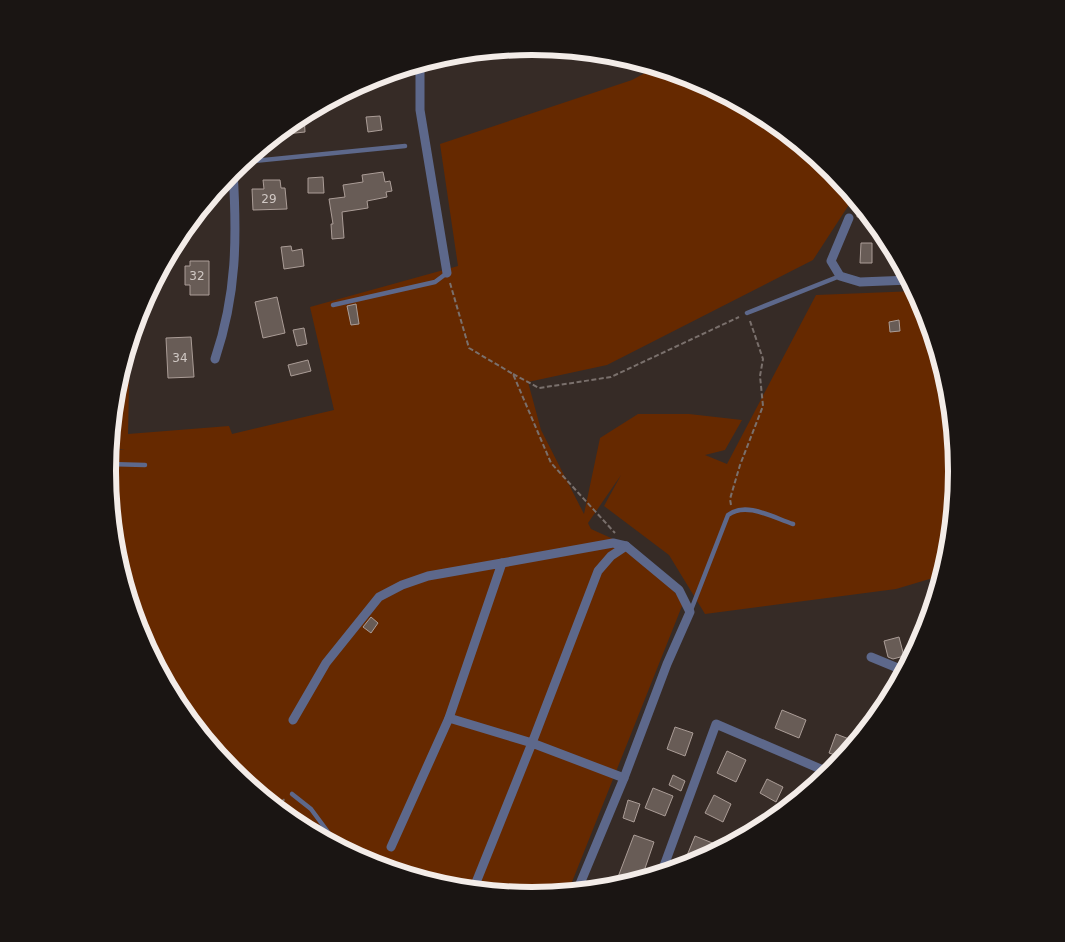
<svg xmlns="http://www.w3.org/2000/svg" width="1065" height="942" viewBox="0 0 1065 942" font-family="'DejaVu Sans',sans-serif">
<rect width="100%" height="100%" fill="#362b26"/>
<!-- green -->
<g fill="#662900">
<polygon points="525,47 525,49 446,56 450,54"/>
<path d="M656,67c13,4 28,7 40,12 61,27 117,67 158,118l-41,63 -206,105 -79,17 13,48 43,84 16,-76 38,-24h51l53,6 -17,30 -20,5 22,9 89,-169 100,-4c41,78 52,200 27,284l-47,14 -191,25 -36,-59 -65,-49 17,-31 -33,48 3,6 31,14 62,58 -116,291c-108,11 -218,-24 -302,-93 -12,-10 -25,-18 -35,-29 -37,-41 -67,-86 -90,-135 -6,-14 -9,-30 -14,-44 -13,-45 -22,-94 -17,-141h15l-15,-2 6,-60 14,-47 -2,93 101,-8 3,8 102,-24 -24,-103 148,-41 -18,-122 192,-64z"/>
</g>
<!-- building -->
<g fill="#685c56" stroke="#ab9d97">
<polygon points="304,114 305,132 276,135 297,118"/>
<polygon points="380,116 382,130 368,132 366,117"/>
<polygon points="383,172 385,182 390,181 392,191 386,192 387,197 367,201 368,208 342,212 344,238 332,239 331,224 333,224 329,199 345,197 343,185 363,182 362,175"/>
<polygon points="323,177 324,193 308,193 308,178"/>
<polygon points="263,180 280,180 281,188 285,188 287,209 253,210 252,189 264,189"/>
<polygon points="857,200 870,216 871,217 857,217"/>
<polygon points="861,243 872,243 872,263 860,263"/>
<polygon points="291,246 292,251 302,249 304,266 284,269 281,247"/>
<polygon points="190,261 209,261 209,295 190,295 190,285 185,285 185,266 190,266"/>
<polygon points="277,297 285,333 263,338 255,302"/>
<polygon points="356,304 359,324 351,325 347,306"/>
<polygon points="899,320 900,331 890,332 889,322"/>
<polygon points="304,328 307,344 297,346 293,330"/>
<polygon points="191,337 194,377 168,378 166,338"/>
<polygon points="308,360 311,371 291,376 288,365"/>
<polygon points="371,617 378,623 371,633 363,627"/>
<polygon points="899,637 904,656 893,659 888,657 884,641"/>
<polygon points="782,710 806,720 799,738 775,728"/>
<polygon points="675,727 693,733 685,756 667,749"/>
<polygon points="836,734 857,742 841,761 834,759 835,755 829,753"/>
<polygon points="727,751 746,760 736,782 717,773"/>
<polygon points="673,775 685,781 681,791 669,785"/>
<polygon points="767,779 783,787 776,802 760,793"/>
<polygon points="653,788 673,796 665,816 645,808"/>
<polygon points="714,795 731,804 723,822 705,813"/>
<polygon points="628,800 640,804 634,822 623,818"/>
<polygon points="634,835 654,842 641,880 631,883 618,877"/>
<polygon points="695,836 720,846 717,851 696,863 686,858"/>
</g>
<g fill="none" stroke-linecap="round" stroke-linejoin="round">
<!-- path -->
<g stroke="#7a706c" stroke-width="2" stroke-dasharray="5 2.5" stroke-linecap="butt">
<polyline points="450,283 469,348 513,374 551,463 615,533"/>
<polyline points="513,374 539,388 611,377 739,317"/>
<polyline points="731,505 730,499 740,465 763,406 760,376 763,359 750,321"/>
<polyline points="274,806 285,799"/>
</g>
<!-- service -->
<g stroke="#5d688b" stroke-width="4.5">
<polyline points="243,162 405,146"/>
<polyline points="333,305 435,282 447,273"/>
<polyline points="747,313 840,276"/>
<polyline points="108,464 145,465"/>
<path d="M691,610l37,-95c18,-14 46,3 65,9"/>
<polyline points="292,794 311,809 339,847"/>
</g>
<!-- minor -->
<g stroke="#5d688b" stroke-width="9">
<polyline points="420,64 420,110 447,273"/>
<polyline points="849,218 831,261 840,276 860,282 910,280"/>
<path d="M215,359c22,-65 22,-122 18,-189"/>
<polyline points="502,563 613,543 626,546 679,590 690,612 667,664 624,778"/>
<polyline points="871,657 905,671"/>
<polyline points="449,718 532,743 598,571 611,556 626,546"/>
<polyline points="293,720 326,663 379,597 402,585 428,576 502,563 449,718 391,847"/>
<polyline points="661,874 716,724 830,773"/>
<polyline points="473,890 532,743 624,778 577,891"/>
</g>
</g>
<g text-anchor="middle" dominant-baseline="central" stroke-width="4.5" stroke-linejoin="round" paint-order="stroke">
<!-- number labels -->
<g font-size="12" fill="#d0c8c4">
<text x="269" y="199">29</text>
<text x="197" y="276">32</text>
<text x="180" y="358">34</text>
</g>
</g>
<!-- crop -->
<path d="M0 0H1065V942H0ZM116 471a416 416 0 1 1 832 0a416 416 0 1 1-832 0Z" fill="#1a1513" fill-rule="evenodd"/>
<path fill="none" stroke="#f3ece8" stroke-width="6" d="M116 471a416 416 0 1 1 832 0a416 416 0 1 1-832 0Z"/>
</svg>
